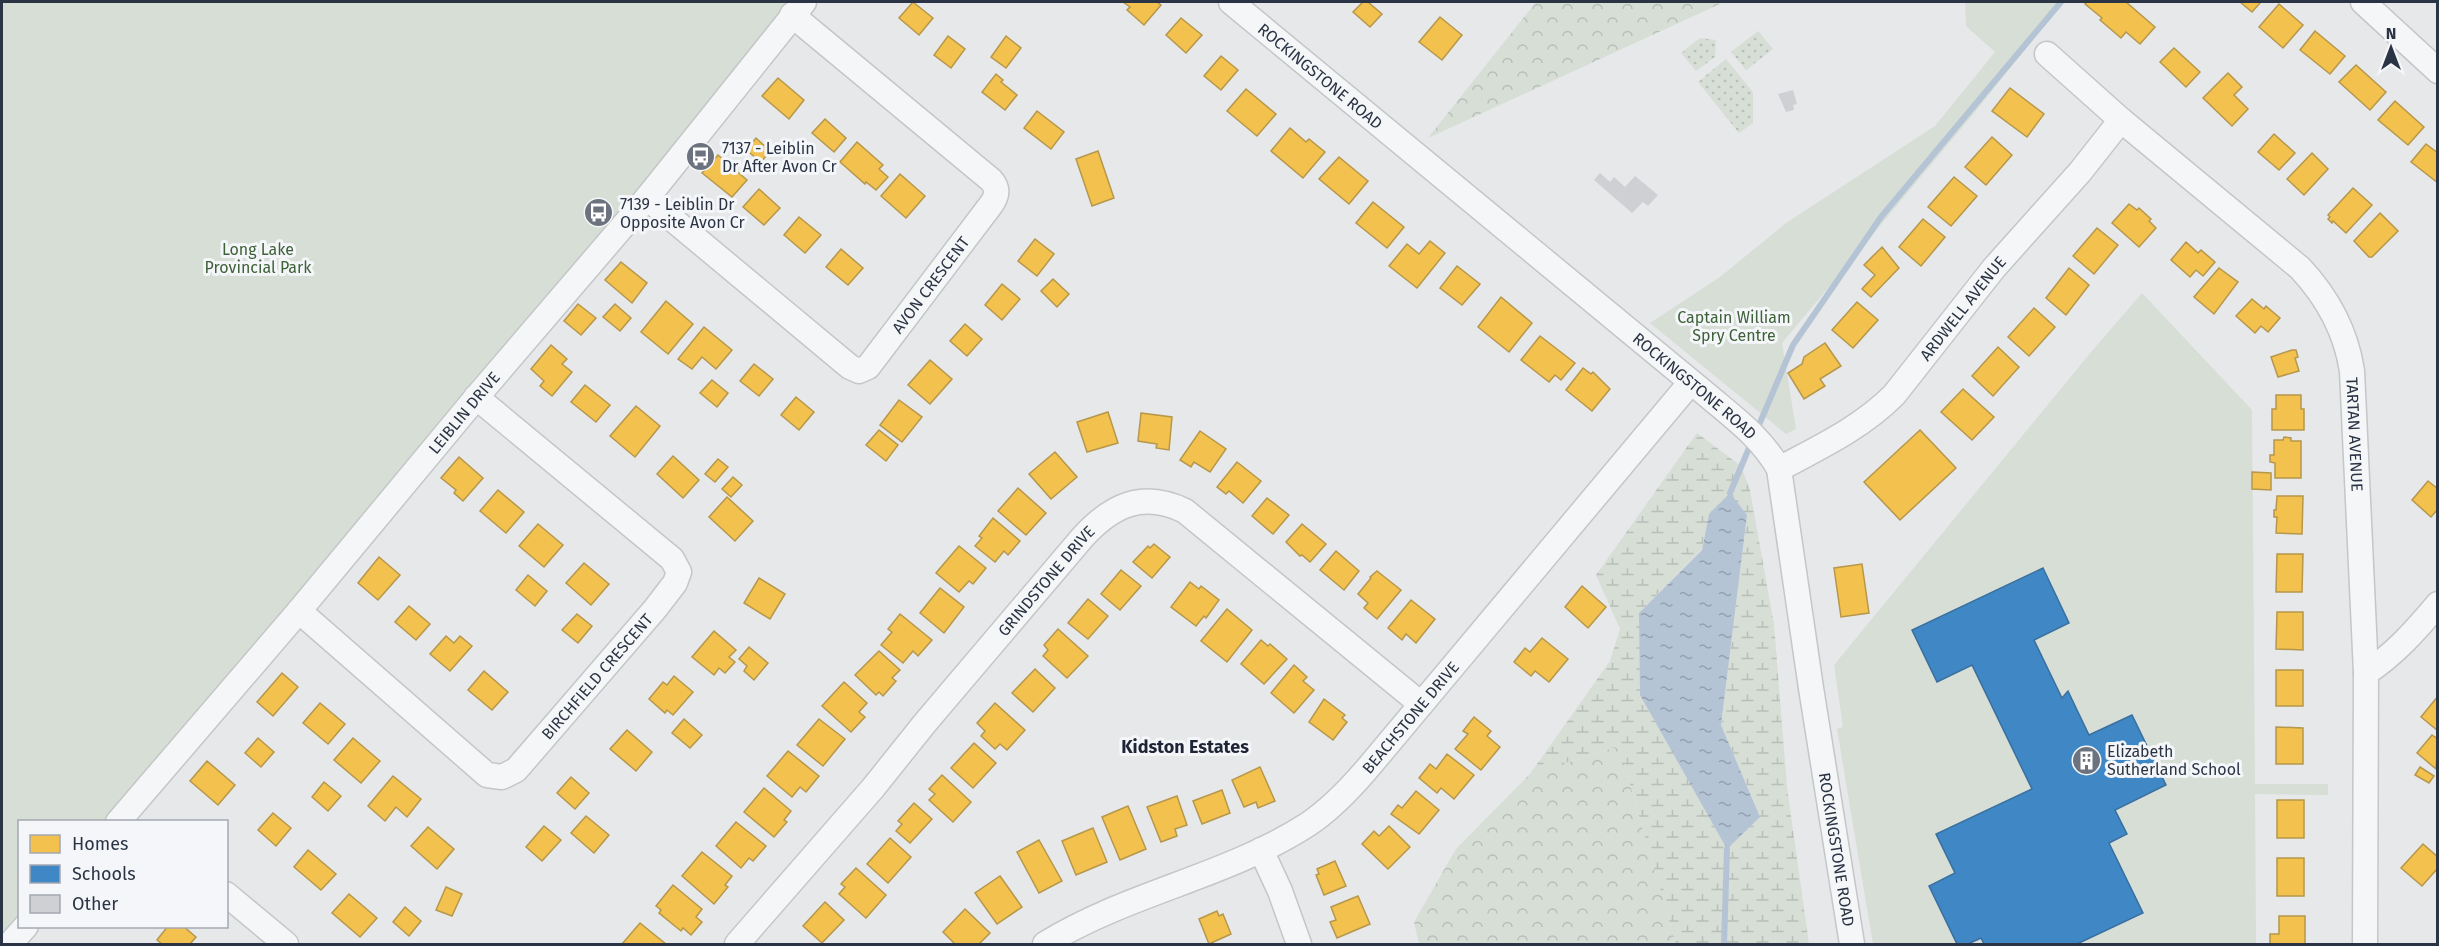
<svg xmlns="http://www.w3.org/2000/svg" width="2439" height="946" viewBox="0 0 2439 946" font-family="'Fira Sans',sans-serif">
<defs>
<pattern id="grass-dots" width="8" height="8" patternUnits="userSpaceOnUse" patternTransform="scale(1.5)"><rect width="8" height="8" fill="#d6ded6"/><path d="M2 2h.1M6 6h.1" fill="none" stroke="#b8bfb9" stroke-width="1.8" stroke-linecap="round"/></pattern>
<pattern id="forest-crowns" width="20" height="18" patternUnits="userSpaceOnUse" patternTransform="scale(1.5)"><rect width="20" height="18" fill="#d6ded6"/><path d="M2 6a3 3 0 1 1 6 0M12 15a3 3 0 1 1 6 0" fill="none" stroke="#b8bfb9"/></pattern>
<pattern id="wetland-marsh" width="20" height="14" patternUnits="userSpaceOnUse" patternTransform="scale(1.5)"><rect width="20" height="14" fill="#d6ded6"/><path d="M1 5h8M5 5V1M11 12h8M15 12V8" fill="none" stroke="#b8bfb9"/></pattern>
<pattern id="water-ripples" width="26" height="14" patternUnits="userSpaceOnUse" patternTransform="scale(1.5)"><rect width="26" height="14" fill="#b4c4d5"/><path d="M2 4q2-2 4 0t4 0M15 11q2-2 4 0t4 0" fill="none" stroke="#93a0af"/></pattern>
</defs>
<rect width="100%" height="100%" fill="#e6e8ea"/>
<!-- grass -->
<g fill="url(#grass-dots)">
<polygon points="1758,31 1773,49 1746,70 1731,52"/>
<polygon points="1700,38 1716,40 1715,57 1696,71 1681,53"/>
<polygon points="1726,59 1753,92 1753,123 1739,133 1698,82"/>
</g>
<!-- forest -->
<g fill="url(#forest-crowns)">
<polygon points="1536,2 1724,2 1428,138"/>
<polygon points="1619,746 1676,944 1419,944 1414,922 1456,849 1530,774"/>
</g>
<!-- wetland -->
<path fill="url(#wetland-marsh)" fill-rule="evenodd" d="M1697,433l44,33 9,24 24,135 13,162 22,157h-133l-57,-198 -89,28 80,-113 10,-32 -24,-54zM1709,514l38,1 -26,210 39,92 -121,-204 63,-64z"/>
<!-- park -->
<g fill="#d6ded6">
<polygon points="2,2 804,2 118,821 20,822 20,926 2,944"/>
<polygon points="1965,2 2063,2 1970,118 1782,343 1796,429 1786,434 1650,323 1720,277 1786,223 1935,126 1995,52 1966,26"/>
<polygon points="2142,293 2252,410 2255,784 2328,784 2328,795 2255,794 2256,944 1873,944 1837,729 1843,727 1834,665 2092,351"/>
</g>
<!-- water -->
<polygon fill="url(#water-ripples)" points="1730,493 1747,515 1721,725 1760,817 1727,849 1640,695 1639,613 1702,550 1709,514"/>
<!-- homes -->
<g fill="#f2c14e" stroke="#b6974b" stroke-width="1.5">
<polygon points="913,2 933,18 919,35 899,18"/>
<polygon points="1123,2 1157,2 1161,5 1144,25 1127,10 1130,7"/>
<polygon points="1363,2 1368,2 1382,14 1370,27 1353,12"/>
<polygon points="2087,2 2126,2 2155,27 2140,44 2126,32 2121,38 2100,20 2102,18 2085,4"/>
<polygon points="2240,2 2261,2 2252,12"/>
<polygon points="2279,4 2303,25 2283,48 2259,27"/>
<polygon points="1440,17 1462,35 1442,60 1419,42"/>
<polygon points="1181,18 1202,35 1186,53 1166,35"/>
<polygon points="2315,31 2345,56 2330,74 2300,50"/>
<polygon points="948,36 965,49 951,68 934,55"/>
<polygon points="1006,36 1021,48 1006,68 991,57"/>
<polygon points="2174,48 2200,72 2186,87 2160,62"/>
<polygon points="1221,56 1238,70 1221,90 1204,76"/>
<polygon points="2356,65 2386,92 2370,110 2339,82"/>
<polygon points="2228,73 2242,87 2234,95 2248,109 2232,126 2203,98"/>
<polygon points="996,74 1003,80 1001,82 1017,95 1005,110 982,92"/>
<polygon points="778,78 804,100 789,119 762,96"/>
<polygon points="2010,88 2044,114 2027,137 1992,111"/>
<polygon points="1246,89 1276,114 1257,136 1227,111"/>
<polygon points="2395,101 2424,127 2408,145 2378,120"/>
<polygon points="1037,111 1064,132 1051,149 1024,128"/>
<polygon points="825,119 846,138 834,152 812,133"/>
<polygon points="1290,128 1306,142 1309,139 1325,152 1303,178 1271,151"/>
<polygon points="2274,134 2295,153 2279,170 2258,152"/>
<polygon points="1992,137 2012,155 1986,185 1965,167"/>
<polygon points="756,138 770,151 761,162 746,150"/>
<polygon points="857,142 883,165 879,169 888,177 876,190 866,182 865,184 840,162"/>
<polygon points="2426,144 2438,153 2438,183 2411,162"/>
<polygon points="1098,151 1114,198 1092,206 1076,159"/>
<polygon points="2312,153 2328,169 2304,195 2287,179"/>
<polygon points="718,155 747,180 732,197 702,173"/>
<polygon points="1339,157 1368,181 1349,204 1319,179"/>
<polygon points="900,174 925,196 906,218 881,196"/>
<polygon points="1954,177 1977,196 1951,226 1928,207"/>
<polygon points="2353,188 2372,205 2346,233 2333,221 2332,223 2328,219 2330,217 2328,215"/>
<polygon points="759,189 780,208 764,225 743,207"/>
<polygon points="1373,202 1404,227 1387,248 1356,223"/>
<polygon points="2129,204 2137,210 2139,208 2151,219 2149,221 2156,228 2139,247 2112,223"/>
<polygon points="2380,213 2398,231 2372,257 2369,257 2354,241"/>
<polygon points="799,217 821,235 805,253 784,235"/>
<polygon points="1923,219 1945,237 1921,266 1899,247"/>
<polygon points="2097,228 2118,245 2094,274 2073,256"/>
<polygon points="1035,239 1054,254 1037,276 1018,261"/>
<polygon points="1430,241 1445,253 1417,288 1389,266 1407,244 1419,254"/>
<polygon points="2186,242 2198,253 2201,250 2215,262 2203,276 2196,270 2190,277 2171,260"/>
<polygon points="1882,247 1899,268 1871,297 1862,289 1875,275 1864,265"/>
<polygon points="841,249 863,268 848,285 826,267"/>
<polygon points="621,262 647,283 632,303 605,280"/>
<polygon points="1457,266 1480,284 1462,305 1440,288"/>
<polygon points="2069,268 2089,285 2066,315 2046,298"/>
<polygon points="2219,268 2238,282 2214,314 2194,297"/>
<polygon points="1053,279 1069,294 1057,307 1041,291"/>
<polygon points="1002,284 1020,299 1002,320 985,305"/>
<polygon points="1501,297 1532,323 1509,352 1478,327"/>
<polygon points="2252,299 2264,309 2266,306 2280,318 2268,332 2261,326 2255,333 2236,316"/>
<polygon points="666,301 693,324 668,354 641,332"/>
<polygon points="1857,302 1878,320 1853,348 1832,330"/>
<polygon points="578,304 596,318 581,335 564,321"/>
<polygon points="615,304 631,318 620,331 603,317"/>
<polygon points="2034,308 2055,327 2029,356 2008,337"/>
<polygon points="965,324 982,339 967,356 950,341"/>
<polygon points="704,327 732,350 716,369 702,357 692,369 678,359"/>
<polygon points="1540,336 1575,363 1561,380 1555,375 1549,382 1521,360"/>
<polygon points="1825,343 1841,366 1820,379 1825,386 1804,399 1788,373 1802,364 1804,357"/>
<polygon points="551,345 567,359 562,364 572,372 552,396 540,386 544,381 531,369"/>
<polygon points="1998,347 2019,367 1993,396 1972,376"/>
<polygon points="2292,350 2296,350 2298,357 2295,358 2299,371 2278,377 2271,357"/>
<polygon points="930,360 952,379 930,404 908,385"/>
<polygon points="754,364 773,379 759,396 740,381"/>
<polygon points="1583,368 1591,374 1593,372 1610,389 1592,411 1566,390"/>
<polygon points="712,380 728,393 717,407 700,393"/>
<polygon points="585,385 610,405 596,422 571,402"/>
<polygon points="1963,389 1994,417 1972,440 1941,412"/>
<polygon points="2276,395 2301,395 2301,409 2304,409 2304,430 2272,430 2272,409 2276,409"/>
<polygon points="796,397 814,412 799,430 781,415"/>
<polygon points="899,400 922,417 902,442 880,425"/>
<polygon points="636,406 660,426 635,457 610,436"/>
<polygon points="1108,412 1118,443 1087,452 1077,422"/>
<polygon points="1141,413 1172,417 1169,450 1156,448 1157,444 1138,441"/>
<polygon points="879,430 898,445 886,461 866,445"/>
<polygon points="1920,430 1956,468 1900,520 1864,482"/>
<polygon points="1200,431 1226,449 1210,472 1194,462 1191,467 1180,460"/>
<polygon points="2284,437 2291,438 2291,441 2301,441 2301,478 2275,478 2275,463 2270,462 2270,455 2274,455 2274,440 2283,440"/>
<polygon points="1055,452 1077,477 1051,499 1029,474"/>
<polygon points="673,456 699,480 683,498 657,474"/>
<polygon points="459,457 483,478 463,501 454,493 456,490 441,478"/>
<polygon points="718,459 728,467 715,482 705,474"/>
<polygon points="1237,462 1261,481 1243,503 1229,491 1226,494 1217,487"/>
<polygon points="2252,472 2271,473 2271,490 2252,489"/>
<polygon points="733,477 742,485 731,497 722,489"/>
<polygon points="2428,481 2438,489 2438,509 2431,517 2412,500"/>
<polygon points="1018,488 1046,513 1026,535 998,511"/>
<polygon points="498,490 524,512 506,533 480,511"/>
<polygon points="2277,496 2303,496 2302,534 2276,533 2277,517 2274,517 2274,510 2276,510"/>
<polygon points="727,497 753,521 735,541 709,517"/>
<polygon points="1267,498 1289,515 1273,534 1252,516"/>
<polygon points="993,518 1020,541 1008,555 1004,551 995,562 975,546 982,538 979,536"/>
<polygon points="538,524 563,545 544,567 519,546"/>
<polygon points="1302,524 1326,544 1310,562 1302,555 1300,556 1286,542"/>
<polygon points="1154,544 1170,557 1152,578 1133,562 1148,546 1150,548"/>
<polygon points="959,546 986,568 973,584 969,581 959,592 936,573"/>
<polygon points="1336,551 1359,571 1344,590 1320,570"/>
<polygon points="2277,554 2303,554 2302,592 2276,592"/>
<polygon points="379,557 400,575 378,600 358,583"/>
<polygon points="584,563 609,584 591,605 566,583"/>
<polygon points="1862,564 1869,613 1841,617 1834,568"/>
<polygon points="1121,570 1141,586 1120,610 1101,594"/>
<polygon points="1377,571 1401,590 1377,619 1364,608 1368,603 1358,594 1371,578 1370,577"/>
<polygon points="528,575 547,591 535,606 516,590"/>
<polygon points="759,578 785,594 770,619 744,603"/>
<polygon points="1190,582 1199,589 1201,586 1219,600 1206,618 1204,616 1196,626 1171,607"/>
<polygon points="1582,586 1606,607 1588,628 1565,607"/>
<polygon points="940,588 964,607 944,633 920,613"/>
<polygon points="1088,599 1108,616 1088,639 1068,623"/>
<polygon points="1411,600 1435,619 1416,643 1406,634 1402,640 1388,628"/>
<polygon points="409,606 430,624 416,640 395,622"/>
<polygon points="1227,609 1252,630 1227,662 1201,641"/>
<polygon points="2277,612 2303,612 2303,650 2276,649"/>
<polygon points="577,614 592,626 578,643 562,630"/>
<polygon points="900,614 932,640 918,656 913,651 903,663 881,645 892,632 888,629"/>
<polygon points="1058,629 1088,656 1067,678 1043,656 1048,650 1044,645"/>
<polygon points="714,631 736,650 729,657 735,662 725,673 719,668 714,675 692,657"/>
<polygon points="446,636 454,643 460,636 472,646 450,671 430,654"/>
<polygon points="1542,638 1568,659 1549,682 1535,671 1531,676 1514,662 1525,648 1530,652"/>
<polygon points="1261,640 1268,646 1270,644 1287,659 1264,684 1241,664"/>
<polygon points="749,647 768,663 754,680 744,671 747,666 739,659"/>
<polygon points="879,651 900,670 892,678 896,681 883,696 879,692 876,695 855,675"/>
<polygon points="1294,665 1307,677 1303,681 1314,690 1294,713 1271,693"/>
<polygon points="1035,669 1055,688 1033,712 1012,693"/>
<rect x="2276" y="670" width="27" height="36"/>
<polygon points="484,671 508,692 492,710 468,690"/>
<polygon points="282,673 298,687 273,716 257,702"/>
<polygon points="674,676 693,692 673,715 667,710 665,713 649,699 663,682 667,685"/>
<polygon points="844,682 867,703 859,712 865,717 851,732 822,706"/>
<polygon points="2438,696 2438,731 2421,717"/>
<polygon points="1324,699 1345,715 1342,718 1347,722 1333,740 1309,722"/>
<polygon points="320,703 345,724 328,744 303,723"/>
<polygon points="995,703 1025,730 1007,750 1000,744 995,749 981,736 985,731 977,723"/>
<polygon points="1474,717 1491,731 1487,736 1500,747 1481,770 1455,749 1468,734 1463,731"/>
<polygon points="684,719 702,735 690,748 672,733"/>
<polygon points="819,719 845,739 823,766 797,745"/>
<polygon points="2276,727 2303,728 2303,764 2276,764"/>
<polygon points="627,730 652,752 636,771 610,749"/>
<polygon points="2432,735 2438,739 2436,769 2417,753"/>
<polygon points="258,738 274,752 261,767 245,753"/>
<polygon points="353,738 380,761 361,783 334,760"/>
<polygon points="974,743 996,763 973,788 951,768"/>
<polygon points="788,751 819,776 806,792 800,787 792,797 767,776"/>
<polygon points="1447,754 1474,775 1454,799 1441,788 1437,793 1419,778 1430,764 1436,769"/>
<polygon points="207,761 235,785 218,805 190,781"/>
<polygon points="1260,767 1275,801 1258,808 1256,802 1244,807 1232,780"/>
<polygon points="2420,767 2434,776 2429,783 2415,775"/>
<polygon points="942,775 971,802 953,822 929,800 935,794 929,789"/>
<polygon points="393,776 421,799 407,817 396,807 385,821 368,806"/>
<polygon points="571,777 589,793 575,809 557,793"/>
<polygon points="324,782 341,796 328,811 312,797"/>
<polygon points="764,788 791,811 784,820 787,822 774,837 744,812"/>
<polygon points="1222,790 1230,813 1202,824 1193,801"/>
<polygon points="1416,791 1439,810 1419,834 1391,814 1398,805 1402,808"/>
<polygon points="1177,796 1187,825 1175,829 1177,836 1161,842 1147,807"/>
<rect x="2277" y="800" width="27" height="38"/>
<polygon points="914,803 932,819 910,843 896,831 902,824 898,821"/>
<polygon points="1128,806 1146,849 1120,860 1102,817"/>
<polygon points="273,813 291,828 276,846 258,830"/>
<polygon points="586,816 609,835 594,853 571,833"/>
<polygon points="736,822 766,846 753,861 749,858 741,868 716,846"/>
<polygon points="544,826 561,840 542,861 526,847"/>
<polygon points="1389,826 1410,847 1388,869 1362,844 1374,831 1379,836"/>
<polygon points="428,827 454,849 437,869 411,846"/>
<polygon points="1093,828 1107,862 1076,875 1062,841"/>
<polygon points="890,838 911,857 888,883 867,864"/>
<polygon points="1039,840 1062,881 1039,893 1017,852"/>
<polygon points="2423,844 2438,857 2438,868 2422,886 2401,868"/>
<polygon points="308,850 336,874 321,890 294,867"/>
<polygon points="702,852 732,876 725,885 728,887 714,904 682,876"/>
<rect x="2277" y="858" width="27" height="38"/>
<polygon points="1335,861 1346,886 1324,895 1316,875 1319,874 1317,869"/>
<polygon points="856,868 886,895 866,918 839,894 845,887 841,884"/>
<polygon points="1000,876 1022,907 997,924 975,893"/>
<polygon points="673,885 702,909 696,917 702,922 691,935 683,928 681,931 659,913 661,910 656,906"/>
<polygon points="446,887 462,894 452,916 436,910"/>
<polygon points="349,894 377,918 360,937 332,913"/>
<polygon points="1358,896 1370,924 1337,938 1330,922 1336,920 1331,907"/>
<polygon points="825,902 844,920 822,943 803,926"/>
<polygon points="405,907 421,921 409,936 393,922"/>
<polygon points="965,909 990,933 979,944 955,944 943,932"/>
<polygon points="1217,911 1219,916 1223,914 1231,934 1209,944 1199,919"/>
<polygon points="2279,916 2305,916 2305,944 2270,944 2270,934 2279,934"/>
<polygon points="640,923 656,936 666,944 622,944"/>
<polygon points="168,926 183,926 196,937 190,944 162,944 157,940"/>
</g>
<!-- schools -->
<polygon fill="#3f88c5" stroke="#396f9f" stroke-width="1.5" points="2043,568 2069,623 2034,640 2062,698 2068,691 2089,735 2132,715 2166,785 2115,810 2127,834 2109,843 2143,913 2077,944 1984,944 1981,938 1968,944 1957,944 1929,886 1955,873 1936,834 2032,789 1972,665 1937,682 1912,630"/>
<g fill="none" stroke-linecap="round" stroke-linejoin="round">
<!-- stream -->
<g stroke="#b4c4d5" stroke-width="6">
<polyline points="1756,432 1793,345 1881,217 2061,2"/>
<polyline points="1730,493 1752,441"/>
<polyline points="1724,944 1727,849"/>
</g>
</g>
<!-- building -->
<g fill="#ced0d3">
<polygon points="1793,90 1797,104 1793,105 1794,110 1786,112 1778,94"/>
<polygon points="1600,173 1610,182 1614,177 1625,187 1635,176 1658,195 1648,206 1643,202 1632,213 1594,180"/>
</g>
<g fill="none" stroke-linecap="round" stroke-linejoin="round">
<defs>
<g id="minor">
<path id="s1" d="M1231,2l476,393c27,23 55,43 72,74l32,219 41,256"/>
<polyline points="2363,2 2438,71"/>
<path id="s2" d="M2047,54l74,66 179,148c28,30 46,63 52,103l14,302 -1,271"/>
<path id="s3" d="M647,198l203,169 9,4 9,-4 122,-161c7,-9 9,-17 1,-26l-199,-165"/>
<path id="s4" d="M1779,469c41,-22 82,-41 115,-74l100,-127 86,-96 41,-52"/>
<path id="s5" d="M299,611l188,164 15,2 14,-7 139,-161 20,-26 4,-11 -7,-13 -196,-162"/>
<path d="M2366,673c29,-19 50,-43 72,-69"/>
<path id="s6" d="M118,822l181,-211 181,-218 167,-195 157,-196"/>
<polyline points="1261,850 1280,891 1299,944"/>
<polyline points="226,894 286,944"/>
<polyline points="10,944 26,926"/>
<path id="s7" d="M737,944l136,-156 52,-65 157,-185c29,-32 60,-48 103,-27l236,193"/>
<path id="s8" d="M1045,944c82,-51 181,-67 262,-119 23,-15 42,-35 60,-56l324,-387"/>
</g>
</defs>
<!-- minor casing -->
<use href="#minor" stroke="#c4c6c8" stroke-width="27"/>
<!-- minor -->
<use href="#minor" stroke="#f5f6f7" stroke-width="24"/>
</g>
<!-- icons -->
<defs>
<symbol id="bus-disc" viewBox="-11 -11 22 22"><circle r="9.5" fill="#6c737f" stroke="#f4f6f9"/><path d="M-5-6H5V4H4V6H2V4H-2V6H-4V4H-5ZM-3.5-4V0h7V-4ZM-3.5 1.2v1.5H-2V1.2ZM2 1.2v1.5H3.5V1.2Z" fill="#fff"/></symbol>
<symbol id="building-disc" viewBox="-11 -11 22 22"><circle r="9.5" fill="#6c737f" stroke="#f4f6f9"/><path d="M-4-6H4V6H1V3H-1V6H-4ZM-2.5-4.3h1.7v1.8h-1.7ZM.8-4.3h1.7v1.8H.8ZM-2.5-1h1.7V.8h-1.7ZM.8-1h1.7V.8H.8Z" fill="#fff"/></symbol>
</defs>
<g fill-rule="evenodd">
<use href="#bus-disc" x="684" y="140" width="33" height="33"/>
<use href="#bus-disc" x="582" y="196" width="33" height="33"/>
<use href="#building-disc" x="2070" y="744" width="33" height="33"/>
</g>
<g text-anchor="middle" dominant-baseline="central" stroke-width="6" stroke-linejoin="round" paint-order="stroke">
<!-- street labels -->
<g font-size="16" fill="#2b3445" stroke="#f4f6f9">
<text stroke="none"><textPath href="#s1" startOffset="116">ROCKINGSTONE ROAD</textPath></text>
<text stroke="none"><textPath href="#s3" startOffset="387">AVON CRESCENT</textPath></text>
<text stroke="none"><textPath href="#s4" startOffset="248">ARDWELL AVENUE</textPath></text>
<text stroke="none"><textPath href="#s1" startOffset="602">ROCKINGSTONE ROAD</textPath></text>
<text stroke="none"><textPath href="#s6" startOffset="536">LEIBLIN DRIVE</textPath></text>
<text stroke="none"><textPath href="#s2" startOffset="512">TARTAN AVENUE</textPath></text>
<text stroke="none"><textPath href="#s7" startOffset="477">GRINDSTONE DRIVE</textPath></text>
<text stroke="none"><textPath href="#s5" startOffset="404">BIRCHFIELD CRESCENT</textPath></text>
<text stroke="none"><textPath href="#s8" startOffset="438">BEACHSTONE DRIVE</textPath></text>
<text stroke="none"><textPath href="#s1" startOffset="1106">ROCKINGSTONE ROAD</textPath></text>
</g>
<!-- poi labels -->
<g font-size="16" fill="#2b3445" stroke="#f4f6f9" text-anchor="start">
<text x="722" y="148">7137 - Leiblin<tspan x="722" dy="18">Dr After Avon Cr</tspan></text>
<text x="620" y="204">7139 - Leiblin Dr<tspan x="620" dy="18">Opposite Avon Cr</tspan></text>
<text x="2107" y="751">Elizabeth<tspan x="2107" dy="18">Sutherland School</tspan></text>
</g>
<!-- park labels -->
<g font-size="16" fill="#3f6138" stroke="#f4f6f9">
<text x="258" y="249">Long Lake<tspan x="258" dy="18">Provincial Park</tspan></text>
<text x="1734" y="317">Captain William<tspan x="1734" dy="18">Spry Centre</tspan></text>
</g>
<!-- neighbourhood labels -->
<g font-size="18" font-weight="bold" fill="#1d2536" stroke="#f4f6f9">
<text x="1185" y="747">Kidston Estates</text>
</g>
</g>
<!-- border -->
<rect width="2439" height="946" fill="none" stroke="#2b3445" stroke-width="6"/>
<!-- legend -->
<rect x="18" y="820" width="210" height="108" fill="#f4f6f9" stroke="#a4a8b1" stroke-width="1.5"/>
<rect x="30" y="835" width="30" height="18" fill="#f2c14e" stroke="#a4a8b1" stroke-width="1.5"/>
<text x="72" y="850" font-size="18" fill="#2b3445">Homes</text>
<rect x="30" y="865" width="30" height="18" fill="#3f88c5" stroke="#a4a8b1" stroke-width="1.5"/>
<text x="72" y="880" font-size="18" fill="#2b3445">Schools</text>
<rect x="30" y="895" width="30" height="18" fill="#ced0d3" stroke="#a4a8b1" stroke-width="1.5"/>
<text x="72" y="910" font-size="18" fill="#2b3445">Other</text>
<!-- north arrow -->
<g transform="translate(2391 48)" stroke="#f4f6f9" stroke-width="4.5" paint-order="stroke">
<path d="M0-4.5L10 22L0 15L-10 22Z" fill="#2b3445"/>
<text y="-9" font-size="16" font-weight="bold" text-anchor="middle" fill="#2b3445">N</text>
</g>
</svg>
